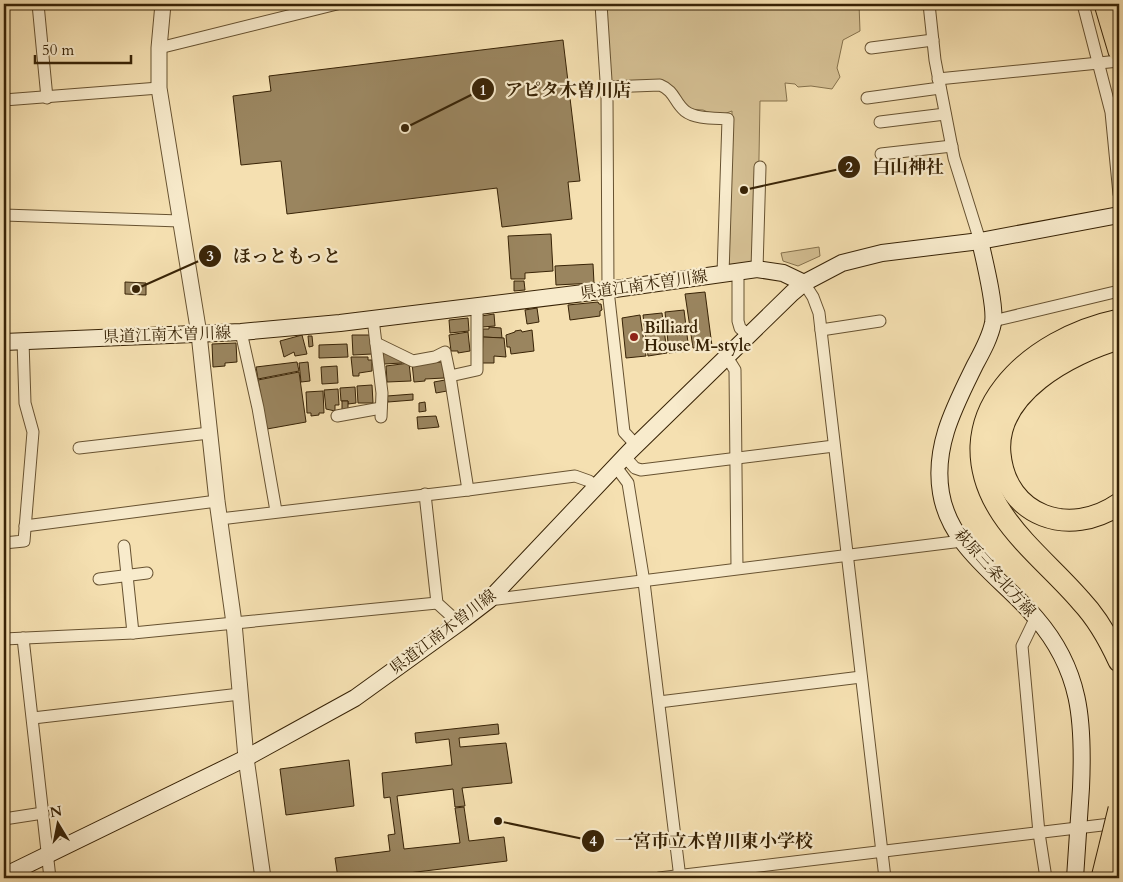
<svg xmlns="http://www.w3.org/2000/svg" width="1123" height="882" viewBox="0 0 1123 882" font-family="Cardo,'Noto Serif JP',serif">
<rect width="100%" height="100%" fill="#f5e0b1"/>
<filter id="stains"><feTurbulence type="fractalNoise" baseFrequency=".004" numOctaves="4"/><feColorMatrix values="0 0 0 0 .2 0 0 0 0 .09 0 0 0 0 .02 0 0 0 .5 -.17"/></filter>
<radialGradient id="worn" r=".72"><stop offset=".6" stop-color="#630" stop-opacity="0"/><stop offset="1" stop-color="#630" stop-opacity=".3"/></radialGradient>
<!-- green -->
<g fill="#d5c094" stroke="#86724d">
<polygon points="604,4 859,4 860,31 843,40 837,68 840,77 832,89 811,86 798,87 795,84 785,83 787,101 760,101 757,269 729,273 732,111 718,116 703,110 689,109 668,92 606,80"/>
<polygon points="819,247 820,256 798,266 783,261 781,253"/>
</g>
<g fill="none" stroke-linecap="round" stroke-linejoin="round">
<!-- stream -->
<polyline stroke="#836e4a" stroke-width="4" points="4,10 15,4"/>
</g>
<!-- building -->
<g fill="#9a855f" stroke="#382306">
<polygon points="563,40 580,181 568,182 572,219 502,227 497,188 287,214 281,161 241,165 233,96 271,91 269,76"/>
<polygon points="551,234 553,271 525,273 525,279 511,279 508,236"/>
<polygon points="593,264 594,283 556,285 555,266"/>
<polygon points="514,281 524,281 525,290 514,291"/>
<polygon points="125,282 146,283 146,295 125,294"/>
<polygon points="705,292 712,346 693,348 685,294"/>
<polygon points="598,302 599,304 601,304 602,310 600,311 600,316 570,320 568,305"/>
<polygon points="537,308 539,322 527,324 525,310"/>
<polygon points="684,310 689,351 669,353 665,312"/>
<polygon points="662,313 667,353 648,356 643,315"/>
<polygon points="494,314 495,326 482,327 481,316"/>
<polygon points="640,315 646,356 626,358 622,318"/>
<polygon points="468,318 469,331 450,333 449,320"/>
<polygon points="489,327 501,328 502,338 483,337 483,329 489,329"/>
<polygon points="521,330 522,332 532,330 534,351 511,354 510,347 507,347 506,335 515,332 515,331"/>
<polygon points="468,332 470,351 458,353 458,351 451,351 449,335"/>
<polygon points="302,335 307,354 295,356 294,352 284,357 280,341"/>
<polygon points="352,335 371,335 372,354 353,355"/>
<polygon points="308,336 312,336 313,346 309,347"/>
<polygon points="483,337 504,338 506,357 494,356 494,363 482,363"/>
<polygon points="236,343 237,362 225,363 225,366 213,367 212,344"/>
<polygon points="347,344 348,357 319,358 319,345"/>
<polygon points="383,351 402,359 402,363 384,364"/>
<polygon points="351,357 368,357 368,360 372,360 372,371 359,373 359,376 353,376"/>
<polygon points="297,362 299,371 258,379 256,367"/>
<polygon points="308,362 310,381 301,382 299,363"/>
<polygon points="443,362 444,378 425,379 425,381 414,382 412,363"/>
<polygon points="409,363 411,381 387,382 386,366"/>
<polygon points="337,366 338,383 322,384 321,367"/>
<polygon points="299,372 306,422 267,429 258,380"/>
<polygon points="445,380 447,391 436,393 434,382"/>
<polygon points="372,385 373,403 358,403 357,386"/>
<polygon points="355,387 356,403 348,404 348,401 341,401 340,388"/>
<polygon points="338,389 339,405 335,405 335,411 326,409 324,390"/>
<polygon points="323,391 324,413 319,413 319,415 311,416 311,413 307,413 306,392"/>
<polygon points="413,394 413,400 388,402 387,396"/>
<polygon points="342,401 348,401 348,409 342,410"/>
<polygon points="425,402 426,411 419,412 419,403"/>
<polygon points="436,416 439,427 418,429 417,417"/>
<polygon points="498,724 499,734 459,738 460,747 506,743 512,783 462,788 465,806 455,807 453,789 397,796 404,849 460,843 455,808 464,807 469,841 504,837 507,861 367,878 338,878 335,858 390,851 388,835 395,834 390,797 384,798 382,773 452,765 449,739 416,743 415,733"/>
<polygon points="349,760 354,806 286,815 280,769"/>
</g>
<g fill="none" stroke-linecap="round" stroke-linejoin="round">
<defs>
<g id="minor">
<polyline points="38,4 47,98"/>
<polyline points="601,4 607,96 608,290 624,432 636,445"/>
<polyline points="929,4 935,60 954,158 980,241"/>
<polyline points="1083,4 1111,112 1119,194"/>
<polyline points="159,48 337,4"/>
<polyline points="871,48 933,40"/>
<polyline points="938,79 1119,61"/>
<path d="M607,87l53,-2c15,6 14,17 25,26 10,8 30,7 43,8l-5,155"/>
<polyline points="867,98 940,88"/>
<polyline points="4,100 159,88"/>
<polyline points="880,122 945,114"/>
<polyline points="881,154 952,146"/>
<polyline points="4,215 180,221"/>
<polyline points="757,269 760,167"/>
<polyline points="738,271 738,321 740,328 748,335"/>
<polyline points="804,283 813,297 819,313 885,878"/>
<polyline points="373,319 382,393 381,417"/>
<polyline points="993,321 1119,291"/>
<polyline points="821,330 880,321"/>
<polyline points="241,332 258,408 276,511"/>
<polyline points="376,343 413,361 435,357 445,352 450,376"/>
<polyline points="727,357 735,370 737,568"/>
<polyline points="337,416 381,408"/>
<polyline points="79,448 209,433"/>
<polyline points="625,457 635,468 641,470 834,446"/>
<polyline points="616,467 628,483 644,582 680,878"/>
<polyline points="468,490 450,376 477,370 477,307"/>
<polyline points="425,494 437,603 459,623"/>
<polyline points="220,519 468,490 575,476 589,481 596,487"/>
<polyline points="25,526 217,501"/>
<polyline points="4,543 24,541 33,432 25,403 23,341"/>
<polyline points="124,546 133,633"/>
<polyline points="99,579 147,573"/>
<polyline points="489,600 962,541"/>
<polyline points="1036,617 1022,646 1039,833 1046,878"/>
<polyline points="23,638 50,878"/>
<polyline points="4,639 133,633 437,603"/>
<polyline points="659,702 861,677"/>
<polyline points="33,718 240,694"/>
<polyline points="4,819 43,813"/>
<polyline points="659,878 1119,823"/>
</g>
<polyline id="tertiary" points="163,4 159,48 159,88 199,334 217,501 234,623 246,758 263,878"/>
<g id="secondary">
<path d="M980,241c4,18 16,65 13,82 -3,15 -11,29 -18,42 -20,41 -42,81 -34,128 9,55 61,85 95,125 45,52 48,103 45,170 -2,30 -4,60 -6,90"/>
<polyline points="4,342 241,332 340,323 608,290 757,269 783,273 804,283"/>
<polyline points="4,876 246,758 355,698 459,623 489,600 630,451 792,293 804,283 842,263 882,253 980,241 1119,215"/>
</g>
<g id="motorway">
<polyline points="1105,4 1119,51"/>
<path d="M1119,320c-43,9 -88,32 -115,67 -14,18 -22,37 -23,59 -2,68 61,109 100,155 17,18 28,38 38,60"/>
<path d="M1119,339c-49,14 -125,54 -119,115 6,63 70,84 119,50"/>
<polyline points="1113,878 1119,860"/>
</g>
</defs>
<!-- minor casing -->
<use href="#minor" stroke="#675231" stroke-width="13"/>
<!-- tertiary casing -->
<use href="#tertiary" stroke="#675231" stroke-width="17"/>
<!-- secondary casing -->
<use href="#secondary" stroke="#382306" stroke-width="18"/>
<!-- motorway casing -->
<use href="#motorway" stroke="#382306" stroke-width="23"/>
<!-- minor -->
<use href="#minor" stroke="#f8ebcc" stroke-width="11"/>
<!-- tertiary -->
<use href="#tertiary" stroke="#f8ebcc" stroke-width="15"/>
<!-- secondary -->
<use href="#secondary" stroke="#f8ebcc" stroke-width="16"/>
<!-- motorway -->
<use href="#motorway" stroke="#f5e0b1" stroke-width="21"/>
<defs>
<polyline id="motorway-bridge" points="1102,878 1119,809"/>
</defs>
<!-- motorway-bridge casing -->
<use href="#motorway-bridge" stroke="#382306" stroke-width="23" stroke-linecap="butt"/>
<!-- motorway-bridge -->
<use href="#motorway-bridge" stroke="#f5e0b1" stroke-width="21"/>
</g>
<!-- markers -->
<circle fill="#8f2418" stroke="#f8ebcc" stroke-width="2" cx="634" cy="337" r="5"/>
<g text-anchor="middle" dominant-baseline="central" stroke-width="4.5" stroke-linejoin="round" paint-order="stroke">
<!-- street labels -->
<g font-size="16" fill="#382306" stroke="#f8ebcc">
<text transform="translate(644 285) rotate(-8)">県道江南木曽川線</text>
<text transform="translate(167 335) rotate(-2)">県道江南木曽川線</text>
<text transform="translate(995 573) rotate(48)">萩原三条北方線</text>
<text transform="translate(443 632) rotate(-37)">県道江南木曽川線</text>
</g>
<!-- poi labels -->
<g font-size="16" font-weight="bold" fill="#382306" stroke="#f8ebcc" text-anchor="start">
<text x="644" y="328">Billiard<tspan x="644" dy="18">House M-style</tspan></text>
</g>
</g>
<!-- callouts -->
<path fill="none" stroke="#382306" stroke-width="2" d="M405 128L483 89M744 190L849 167M136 289L210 256M498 821L593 841"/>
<g fill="#382306" stroke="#f8ebcc" stroke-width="2">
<circle cx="405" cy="128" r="5"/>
<circle cx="744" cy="190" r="5"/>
<circle cx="136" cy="289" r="5"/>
<circle cx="498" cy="821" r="5"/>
<circle cx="483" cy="89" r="12"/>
<circle cx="849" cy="167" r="12"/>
<circle cx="210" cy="256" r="12"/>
<circle cx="593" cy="841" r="12"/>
</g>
<g font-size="15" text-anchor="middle" font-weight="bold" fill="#fff">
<text x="483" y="95">1</text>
<text x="849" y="172">2</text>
<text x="210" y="261">3</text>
<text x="593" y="846">4</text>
</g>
<g font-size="18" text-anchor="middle" font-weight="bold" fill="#382306" stroke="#f8ebcc" stroke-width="4.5" stroke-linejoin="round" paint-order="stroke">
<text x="568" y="96">アピタ木曽川店</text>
<text x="908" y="173">白山神社</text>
<text x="287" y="262">ほっともっと</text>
<text x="714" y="847">一宮市立木曽川東小学校</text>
</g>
<!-- margin -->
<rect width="1123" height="882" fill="none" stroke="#f5e0b1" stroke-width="20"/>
<rect x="5" y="5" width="1113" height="872" fill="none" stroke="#382306" stroke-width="2.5"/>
<rect x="10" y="10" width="1103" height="862" fill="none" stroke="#382306"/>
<!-- north arrow -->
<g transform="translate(58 824) rotate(350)" stroke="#f8ebcc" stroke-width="4" paint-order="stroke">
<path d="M0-4L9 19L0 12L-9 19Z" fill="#382306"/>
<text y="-8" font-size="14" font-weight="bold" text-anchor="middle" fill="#382306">N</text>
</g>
<!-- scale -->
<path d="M35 55v8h96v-8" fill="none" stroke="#382306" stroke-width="2.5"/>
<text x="42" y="55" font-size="15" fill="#382306" stroke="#f8ebcc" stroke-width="4" paint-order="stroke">50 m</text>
<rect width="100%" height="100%" filter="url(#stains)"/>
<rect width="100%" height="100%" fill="url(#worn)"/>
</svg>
